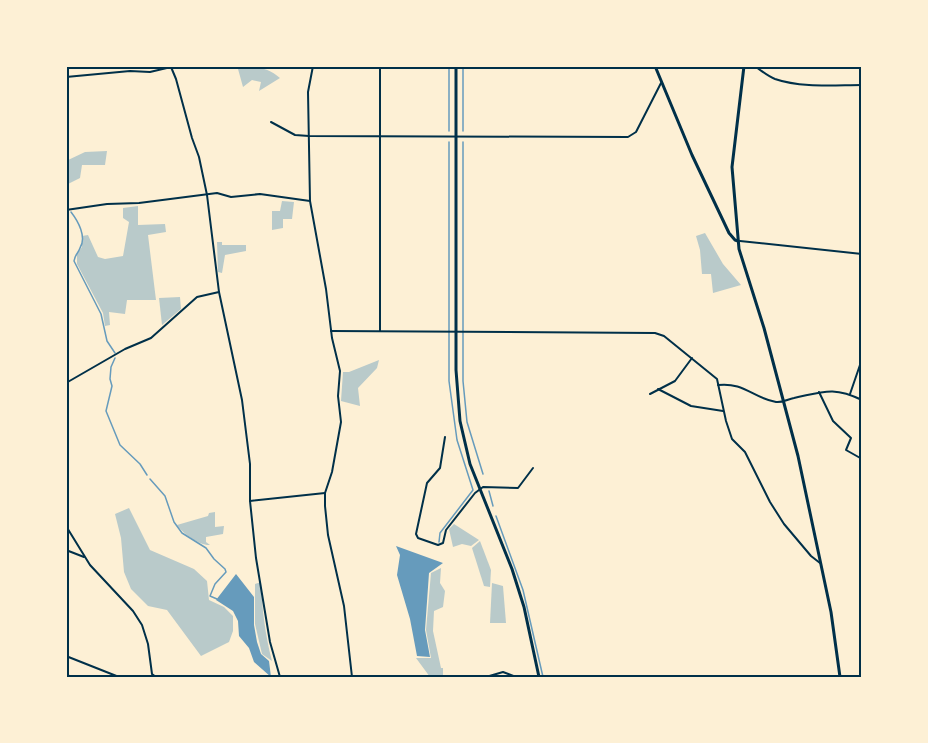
<svg xmlns="http://www.w3.org/2000/svg" width="928" height="743" viewBox="0 0 928 743" font-family="'Varela Round',sans-serif">
<rect width="100%" height="100%" fill="#fdf0d5"/>
<!-- green -->
<g fill="#b9caca">
<path d="M234,66c18,0 32,0 46,12l-21,13 2,-9 -9,-2 -9,7 -5,-18z"/>
<polygon points="107,151 105,165 82,165 80,178 66,185 66,161 85,152"/>
<polygon points="282,201 294,202 292,219 283,219 283,228 272,230 272,211 280,211"/>
<polygon points="138,206 138,225 165,224 166,232 148,235 156,300 127,300 125,314 109,312 110,325 105,326 103,313 77,264 77,254 82,247 82,236 88,235 98,257 105,259 123,256 129,222 123,218 123,208"/>
<polygon points="705,233 723,264 741,285 713,293 711,274 702,274 700,250 696,236"/>
<polygon points="217,242 222,242 222,245 246,245 246,251 225,255 222,273 218,272"/>
<polygon points="180,297 181,309 162,325 159,298"/>
<polygon points="379,360 377,368 358,388 360,406 341,401 343,372 349,372"/>
<polygon points="129,508 150,550 194,569 207,581 209,600 224,607 233,616 233,631 229,642 201,656 167,610 148,606 131,589 124,572 121,538 115,514"/>
<path d="M215,512v15l9,-1 -1,8 -17,3v5l4,3c-9,1 -27,-11 -33,-20l31,-9 1,-3z"/>
<polygon points="454,524 479,540 471,546 462,544 453,547 449,529"/>
<polygon points="480,541 491,570 490,587 484,586 472,548"/>
<polygon points="441,568 440,583 445,591 443,607 434,611 433,631 441,668 443,668 443,677 430,677 416,658 431,658 426,630 431,573"/>
<path d="M261,582c1,27 4,52 11,79l-10,-7 -7,-30v-40z"/>
<polygon points="492,583 503,586 506,623 490,623"/>
</g>
<!-- water -->
<g fill="#669bbc">
<polygon points="396,546 443,563 429,573 425,630 430,657 417,656 410,619 397,575 400,555"/>
<polygon points="236,574 254,597 254,625 257,642 261,654 269,661 271,677 254,662 249,648 239,636 238,621 233,611 216,600"/>
</g>
<g fill="none" stroke-linecap="round" stroke-linejoin="round">
<!-- stream -->
<g stroke="#669bbc" stroke-width="1.5">
<polyline points="449,131 449,66"/>
<polyline points="463,131 463,66"/>
<polyline points="463,142 463,381 467,422 483,474"/>
<polyline points="66,204 67,206"/>
<path d="M71,212c7,9 16,25 9,36 -2,6 -5,6 -6,13l27,53 6,27 8,12"/>
<polyline points="115,358 111,367 110,379 112,386 106,411 120,445 140,464 147,475"/>
<polyline points="150,479 165,496 174,522 182,533 206,548 214,559 225,569 226,572 215,584 210,596 217,599"/>
<polyline points="489,491 493,506"/>
<polyline points="496,516 523,590 543,677"/>
<polyline points="439,542 440,533 473,490 457,440 449,381 449,142"/>
</g>
<!-- minor -->
<g stroke="#003049" stroke-width="2">
<polyline points="313,66 308,92 310,201 326,289 332,338 340,371 338,396 341,422 332,472 325,493 325,506 328,535 344,606 352,677"/>
<path d="M754,66c7,4 13,10 21,13 26,9 59,6 87,6"/>
<polyline points="66,77 130,71 150,72 171,67 176,79 192,138 199,157 207,195 219,292 242,400 250,464 250,501 256,558 270,642 280,677"/>
<polyline points="271,122 295,135 309,136 628,137 636,132 661,83"/>
<polyline points="66,210 107,204 139,203 217,193 231,197 260,194 310,201"/>
<polyline points="740,241 862,254"/>
<polyline points="331,331 655,333 664,336 717,379 726,421 732,439 745,452 770,502 784,524 811,556 820,563"/>
<polyline points="380,331 380,66"/>
<polyline points="66,383 125,349 151,338 197,297 219,292"/>
<path d="M718,385c26,-3 35,13 58,17 6,1 12,-3 18,-4 29,-6 39,-12 68,2"/>
<polyline points="658,389 691,406 723,411"/>
<polyline points="819,392 833,421 851,438 846,450 862,459"/>
<polyline points="650,394 675,381 692,358"/>
<polyline points="850,394 861,362 862,346"/>
<polyline points="445,437 440,468 427,483 416,534 418,538 438,545 443,543 446,530 475,493 483,487 518,488 533,468"/>
<polyline points="250,501 325,493"/>
<polyline points="66,526 90,565 133,611 142,625 148,644 152,674 156,677"/>
<polyline points="66,550 84,557"/>
<polyline points="66,656 119,677"/>
<polyline points="66,673 70,677"/>
<polyline points="486,677 503,672 516,677"/>
</g>
<!-- tertiary -->
<g stroke="#003049" stroke-width="3">
<polyline points="456,66 456,370 460,421 470,464 512,569 524,607 539,677"/>
<polyline points="655,66 692,155 729,233 735,240 738,241"/>
</g>
<!-- secondary -->
<polyline stroke="#003049" stroke-width="3" points="744,66 732,167 739,249 764,328 798,456 831,612 840,677"/>
</g>
<!-- border -->
<rect width="928" height="743" fill="none" stroke="#fdf0d5" stroke-width="135"/>
<rect x="68" y="68" width="792" height="608" fill="none" stroke="#003049" stroke-width="2"/>
</svg>
